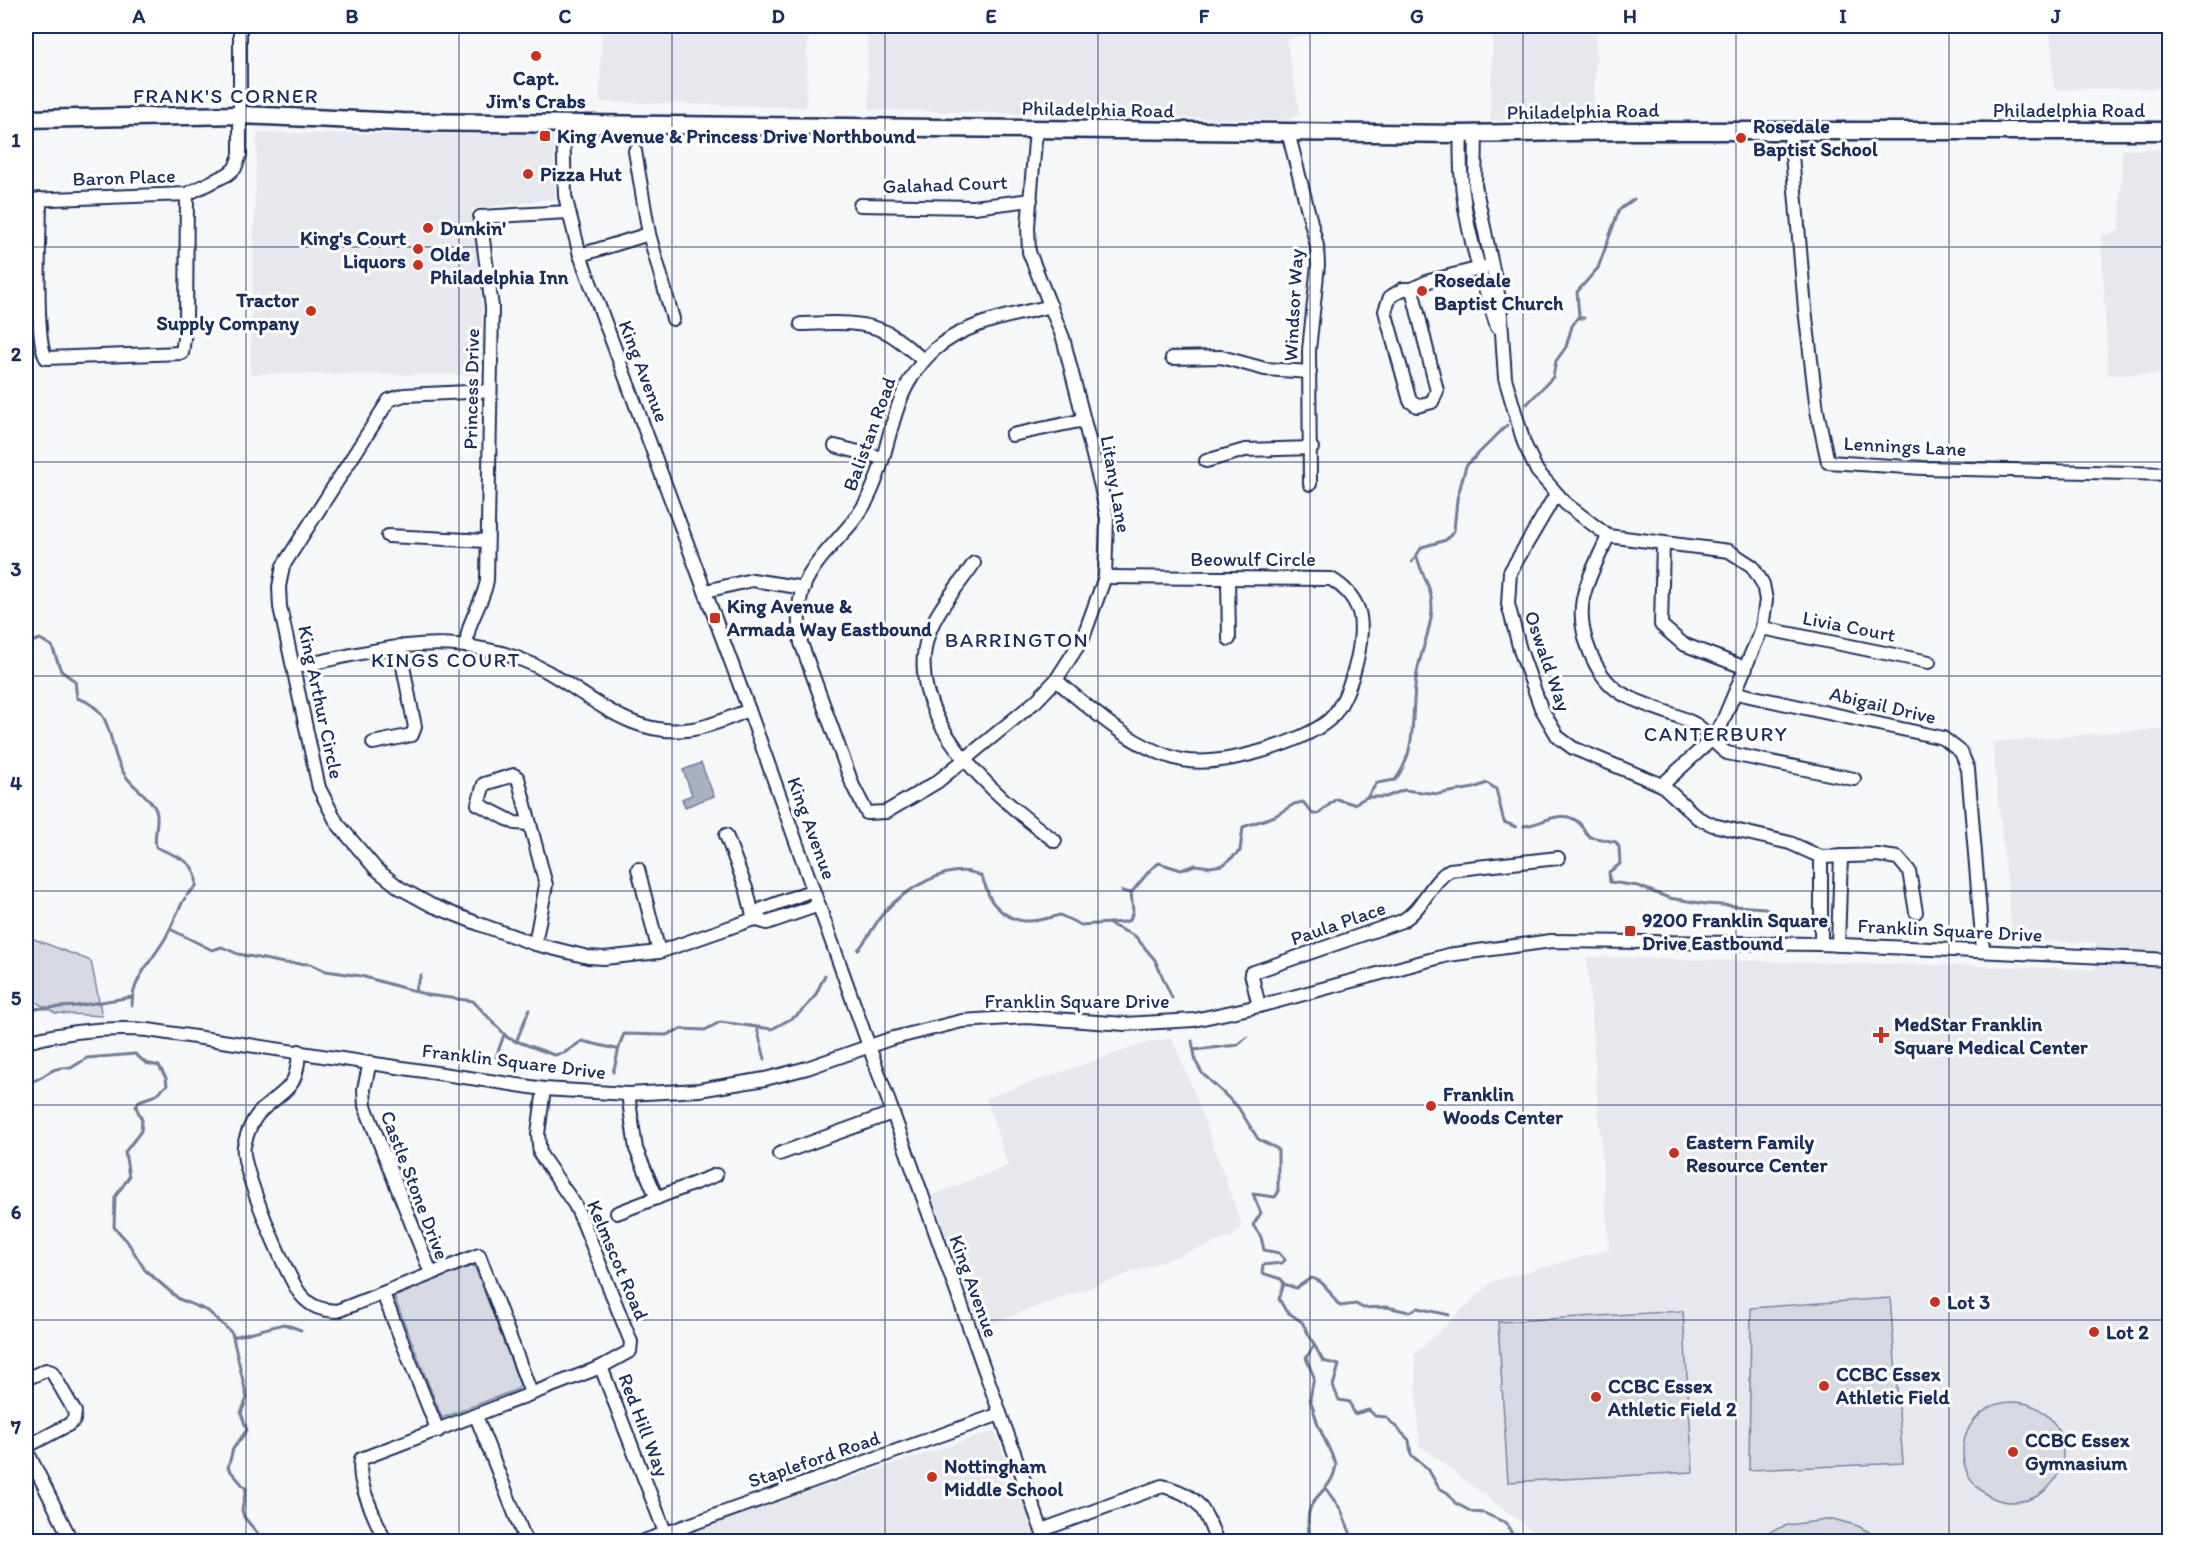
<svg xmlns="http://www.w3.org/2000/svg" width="2195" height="1567" viewBox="0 0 2195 1567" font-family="Itim,sans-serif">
<rect width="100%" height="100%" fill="#f6f7f9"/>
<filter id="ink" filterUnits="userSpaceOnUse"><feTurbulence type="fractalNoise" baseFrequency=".0167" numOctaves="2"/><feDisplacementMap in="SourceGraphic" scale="12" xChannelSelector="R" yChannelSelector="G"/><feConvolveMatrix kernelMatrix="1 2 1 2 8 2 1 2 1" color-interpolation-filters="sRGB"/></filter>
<g filter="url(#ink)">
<!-- built -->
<g fill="#e6e8ee">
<polygon points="601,26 816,26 808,36 806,107 600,102"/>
<polygon points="867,26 1344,26 1345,28 1286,39 1300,114 1290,120 869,110"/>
<polygon points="1493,26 1598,26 1594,92 1595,119 1490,120"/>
<polygon points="2050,26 2169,26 2169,88 2054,89"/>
<polygon points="257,133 553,135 555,199 472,209 481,284 483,345 480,375 250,374"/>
<polygon points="2169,149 2169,374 2108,375 2101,235 2120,231 2122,150"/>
<polygon points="2169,728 2169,1541 1535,1541 1531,1530 1419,1445 1415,1354 1493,1281 1609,1250 1587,957 2095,969 2096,943 2013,940 1992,742"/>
<polygon points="1172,1038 1201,1110 1242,1226 1233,1236 978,1328 932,1195 1008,1166 986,1098 1149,1042"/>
<polygon points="994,1431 1039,1541 667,1541 723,1520"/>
</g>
<!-- green -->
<g fill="#d6d9e2" stroke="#7884a0" stroke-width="1.5">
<polygon points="26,936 91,961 102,1016 55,1013 36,1002 26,1000"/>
<polygon points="468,1266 475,1267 520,1385 518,1389 442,1418 394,1297"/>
<polygon points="1890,1298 1903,1463 1749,1470 1751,1308"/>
<polygon points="1683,1311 1693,1472 1508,1482 1498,1322"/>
<circle cx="2013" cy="1452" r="50"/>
<polygon points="1833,1519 1858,1526 1885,1541 1762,1541 1765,1533 1788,1525"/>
</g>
<!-- water -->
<polygon fill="#a9b0c1" stroke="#707c99" stroke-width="1.5" points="701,763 714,796 685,807 682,799 692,795 683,770"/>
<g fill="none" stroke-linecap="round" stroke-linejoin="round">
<!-- stream -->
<g stroke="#707c99" stroke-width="3">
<polyline points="1577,318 1584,318"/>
<polyline points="1527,404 1553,377 1556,361 1566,347 1572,326 1579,316 1577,292 1598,268 1619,210 1634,199"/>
<polyline points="1412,562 1422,547 1446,540 1454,531 1457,499 1466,466 1507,425"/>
<path d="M26,644l14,-5 12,7 9,25 14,10 2,17c43,13 27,52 51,81 8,10 23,19 28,31 4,11 -3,25 0,37 18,9 43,13 40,39l-9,9"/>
<polyline points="1367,797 1386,797 1404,790 1438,794 1474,788 1487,783 1496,789 1504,822 1516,827"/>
<path d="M1524,826c16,-1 38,-18 54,-4 5,4 7,11 12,15l26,5 3,5 1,17 -11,8 1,10 28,4 31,12 37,6 59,4 17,9"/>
<polyline points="1122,891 1131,893"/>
<path d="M1131,893l20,-24 8,-6 22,7 14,-5 15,2 13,-2 17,-14 3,-24 32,-11 19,-12 9,-2 10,12h5l18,-15 18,5 13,-7 10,-14 18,-3c24,-30 15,-72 22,-107 3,-20 16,-48 15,-67 0,-19 -11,-32 -15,-49"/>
<polyline points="1109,924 1135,936 1155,960 1172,998"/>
<polyline points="170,929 212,950 222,947 238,954 284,963 311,964 326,971 361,976 428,995 473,1001 508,1038 554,1055 564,1053 582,1041 616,1049"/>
<path d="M858,950c10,-11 17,-27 27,-39 19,-21 67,-51 96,-35 5,8 6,19 12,27 22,25 40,19 67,12l21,10 43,-3 6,-2 3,-9 -2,-18"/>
<polyline points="415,990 421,975"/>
<path d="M132,1005c0,-27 21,-45 34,-68 7,-13 11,-26 19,-39"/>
<polyline points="30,1009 76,1006 132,997"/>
<polyline points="757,1028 765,1059"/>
<path d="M1192,1041l4,21 6,11 36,34 20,32 20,10v44l-3,4 -22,-3 8,19 -8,12 8,12 3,13 15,3 6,7 -3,3 -19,2 -1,8 19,6 3,5 12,4 15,-10c16,3 19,18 29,28l16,-2 7,4 24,-1 22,5 9,-4 31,7"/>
<polyline points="516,1042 529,1010"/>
<polyline points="1194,1050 1238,1045 1247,1037"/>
<polyline points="135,1054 146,1063 159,1066 166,1078 167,1085 156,1095 139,1101 136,1107 142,1120 141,1131 125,1152 129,1177 115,1197 114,1227 127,1241 145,1270 179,1299 208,1311 232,1333 247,1398 241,1413 247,1430 233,1449 228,1468 246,1489 242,1510 244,1517 265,1542"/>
<polyline points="496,1057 504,1035"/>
<path d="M613,1072c5,-14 4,-24 11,-38l42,1 15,-6 24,1 15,-8 52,7 24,-13 10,-9 9,-11 10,-21"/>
<path d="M26,1083c22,-4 20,-17 45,-15l16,-10 48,-4"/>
<polyline points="1284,1284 1279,1299 1286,1311 1302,1322 1323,1361 1339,1365 1333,1386 1339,1400 1350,1402 1354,1414 1369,1410 1375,1416 1386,1417 1409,1440 1411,1455 1428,1469 1439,1488 1448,1493 1455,1503 1472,1512 1484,1513 1506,1523 1512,1534 1527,1542"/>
<polyline points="233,1337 284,1324 301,1330"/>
<polyline points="1326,1489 1341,1510 1354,1542"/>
<path d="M1309,1533c-7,-42 23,-35 27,-69l-18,-39 -8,-26 4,-22 -8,-19 7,-11"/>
</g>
<defs>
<g id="minor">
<polyline points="563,124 565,196 580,255 749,710 1046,1542"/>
<path d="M1036,129l-8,98 1,25 34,86 38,149 6,31 -2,59 -22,61 -27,42 -20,21 -99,81 -51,30 -19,1 -14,-27 -52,-143c-3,-18 -4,-37 2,-55 13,-34 48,-56 64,-88 27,-52 20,-106 66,-149 32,-29 77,-35 118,-45"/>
<polyline points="1790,131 1805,309 1817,411 1828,462 1923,468 2170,474"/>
<polyline points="1288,132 1317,246 1318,265 1309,350 1310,484"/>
<path d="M1461,134c-4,71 15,126 36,193"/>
<polyline points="1476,134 1475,185 1500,303 1505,378 1524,443 1537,471 1566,504 1608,536 1729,551 1752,566 1763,584 1766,600 1762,628 1722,723 1710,741 1662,785"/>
<polyline points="635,151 649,234 673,319"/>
<path d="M40,199c0,30 -6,139 6,159l136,-5 4,-29 1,-130"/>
<polyline points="26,200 187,194 228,174 235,168 240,155 240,26"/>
<polyline points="860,205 974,207 1031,200"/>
<polyline points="580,255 649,234"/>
<polygon points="1403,289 1412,289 1437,391 1432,402 1417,406 1410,401 1385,311 1390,297"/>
<polyline points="1412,289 1429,281 1485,267"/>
<path d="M801,324c27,-1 60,-4 85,8 14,7 25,19 38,28"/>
<polyline points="1172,358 1221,357 1265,369 1310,372"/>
<polyline points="490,391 404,395 389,400 283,566 279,587 280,607 319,788 337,823 376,869 400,888 431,905 479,924 535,944 588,957 604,958 659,952 754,919 747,891 726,835"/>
<polyline points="1012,435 1084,420"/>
<polyline points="835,446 882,458"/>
<polyline points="1206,461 1245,450 1312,448"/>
<polyline points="1556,494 1510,572 1508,604 1520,650 1541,708 1558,737 1573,748 1662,785 1698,818 1713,825 1790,843 1821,857 1877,855 1898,858 1909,871 1916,912"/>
<polyline points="388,536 487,541"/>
<path d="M1608,536c-8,20 -21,41 -25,63 -6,31 11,77 38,94 22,13 48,18 72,30 13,6 21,22 34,30l127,26"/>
<polyline points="1663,543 1661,625 1683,644 1746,668"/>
<path d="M974,563c-15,23 -38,46 -46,73 -26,82 70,163 127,205"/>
<polyline points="1228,578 1229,639"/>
<polyline points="706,591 752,580 804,588"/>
<polyline points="1762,628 1929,662"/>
<path d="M467,646c-2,-23 17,-43 20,-66l5,-273 -12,-90 88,-5"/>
<path d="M294,667c61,-12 127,-32 189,-18 23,4 45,12 65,23 47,27 86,67 145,57 19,-3 38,-12 56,-19"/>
<path d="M1056,680c37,31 78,69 126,80 36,8 119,-16 147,-40 21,-19 39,-85 29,-111 -5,-13 -15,-23 -27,-30l-226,-2"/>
<polyline points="1736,693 1943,738 1961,752 1968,769 1983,950"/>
<polyline points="373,743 412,735 415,727 399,646"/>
<polygon points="514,775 518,778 530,824 515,823 478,804 484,784"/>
<polyline points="530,824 546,885 535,944"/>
<polyline points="638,869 659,952"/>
<polyline points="813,890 762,909 754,919 767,923 819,905"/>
<polyline points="1821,944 1821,857"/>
<polyline points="1838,945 1841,856"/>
<path d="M1259,1006l-8,-33 151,-52c21,-12 28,-39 48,-51l108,-12"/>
<path d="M26,1042c41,-11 79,-15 122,-12l396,59 84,5 71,-4 66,-11 42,-11 83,-29 72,-18 64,-4 99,7 69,-4 65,-14 189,-51 103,-14 270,3 349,16"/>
<path d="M299,1051c-2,39 -12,36 -37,59 -10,9 -15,23 -18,36 -5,18 43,132 57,149 10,12 20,15 36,16l142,-56 52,138"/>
<polyline points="370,1062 364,1089 365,1106 431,1273"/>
<polyline points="628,1094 636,1149 657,1198"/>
<polyline points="779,1154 892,1113"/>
<polyline points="617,1213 716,1175"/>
<polyline points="383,1294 438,1431"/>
<polyline points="601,1367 665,1532"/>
<polyline points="26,1379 46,1370 52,1372 75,1412 74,1420 68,1425 26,1447"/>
<polyline points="476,1416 526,1542"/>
<polyline points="26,1449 70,1538"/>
<path d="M1042,1530l120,-44c37,9 42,22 55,56"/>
<path d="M385,1542c-9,-25 -29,-57 -24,-83l240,-92 29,-16 1,-9 -48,-120 -8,-17 -35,-51 -2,-20 6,-45"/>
<polyline points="641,1542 1000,1414"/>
</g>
<polyline id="major" points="26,119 240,115 403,122 1461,134 1624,131 2170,131"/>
</defs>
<!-- minor casing -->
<use href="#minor" stroke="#1b2f5e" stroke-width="16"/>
<!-- major casing -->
<use href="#major" stroke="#1b2f5e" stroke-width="21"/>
<!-- minor -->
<use href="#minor" stroke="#fff" stroke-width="12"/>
<!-- major -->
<use href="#major" stroke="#fff" stroke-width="16"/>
</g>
</g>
<!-- grid -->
<path fill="none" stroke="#1b2f5e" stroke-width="1.5" stroke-opacity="0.55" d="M246,26v1516M459,26v1516M672,26v1516M885,26v1516M1098,26v1516M1310,26v1516M1523,26v1516M1736,26v1516M1949,26v1516M26,247h2144M26,462h2144M26,676h2144M26,891h2144M26,1105h2144M26,1320h2144"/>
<!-- markers -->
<g fill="#c8321e" stroke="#fff" stroke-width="2">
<circle cx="536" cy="56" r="6"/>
<rect x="539" y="130" width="12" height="12" rx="3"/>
<circle cx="1741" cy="138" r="6"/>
<circle cx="528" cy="174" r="6"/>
<circle cx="428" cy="228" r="6"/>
<circle cx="418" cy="249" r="6"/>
<circle cx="418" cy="265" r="6"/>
<circle cx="1422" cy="291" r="6"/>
<circle cx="311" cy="311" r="6"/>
<rect x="709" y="612" width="12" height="12" rx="3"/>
<rect x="1624" y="925" width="12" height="12" rx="3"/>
<path d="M1878 1026h6v6h6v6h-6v6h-6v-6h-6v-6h6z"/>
<circle cx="1431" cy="1106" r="6"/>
<circle cx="1674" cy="1153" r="6"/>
<circle cx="1935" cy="1302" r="6"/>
<circle cx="2094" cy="1332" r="6"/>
<circle cx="1824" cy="1386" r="6"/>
<circle cx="1596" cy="1397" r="6"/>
<circle cx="2013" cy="1452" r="6"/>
<circle cx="932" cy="1477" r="6"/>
</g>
<g text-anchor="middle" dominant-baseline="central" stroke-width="6" stroke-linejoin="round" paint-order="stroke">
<!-- poi labels -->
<g font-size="20" font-weight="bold" fill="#1b2f5e" stroke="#fff" text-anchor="start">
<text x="536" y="78" text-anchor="middle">Capt.<tspan x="536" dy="23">Jim's Crabs</tspan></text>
<text x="1753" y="126">Rosedale<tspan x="1753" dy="23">Baptist School</tspan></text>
<text x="557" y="136">King Avenue &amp; Princess Drive Northbound</text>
<text x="540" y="174">Pizza Hut</text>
<text x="440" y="228">Dunkin'</text>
<text x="406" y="238" text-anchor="end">King's Court<tspan x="406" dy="23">Liquors</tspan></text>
<text x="430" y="254">Olde<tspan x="430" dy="23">Philadelphia Inn</tspan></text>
<text x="1434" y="280">Rosedale<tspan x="1434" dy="23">Baptist Church</tspan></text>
<text x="299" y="300" text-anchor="end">Tractor<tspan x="299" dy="23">Supply Company</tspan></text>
<text x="727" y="606">King Avenue &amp;<tspan x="727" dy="23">Armada Way Eastbound</tspan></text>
<text x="1642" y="920">9200 Franklin Square<tspan x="1642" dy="23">Drive Eastbound</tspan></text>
<text x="1894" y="1024">MedStar Franklin<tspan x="1894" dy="23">Square Medical Center</tspan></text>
<text x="1443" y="1094">Franklin<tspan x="1443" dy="23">Woods Center</tspan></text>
<text x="1686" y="1142">Eastern Family<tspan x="1686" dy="23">Resource Center</tspan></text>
<text x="1947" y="1302">Lot 3</text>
<text x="2106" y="1332">Lot 2</text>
<text x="1836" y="1374">CCBC Essex<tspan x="1836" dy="23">Athletic Field</tspan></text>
<text x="1608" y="1386">CCBC Essex<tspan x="1608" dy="23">Athletic Field 2</tspan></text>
<text x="2025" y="1440">CCBC Essex<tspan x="2025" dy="23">Gymnasium</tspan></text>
<text x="944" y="1466">Nottingham<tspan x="944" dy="23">Middle School</tspan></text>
</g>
<!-- street labels -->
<g font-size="20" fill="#1b2f5e" stroke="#fff">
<text transform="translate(1098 109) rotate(1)">Philadelphia Road</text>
<text x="2069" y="110">Philadelphia Road</text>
<text transform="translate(1583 111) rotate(-1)">Philadelphia Road</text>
<text transform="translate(124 177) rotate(-2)">Baron Place</text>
<text transform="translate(945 184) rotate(-2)">Galahad Court</text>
<text transform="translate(1293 305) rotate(-87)">Windsor Way</text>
<text transform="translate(644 371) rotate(69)">King Avenue</text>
<text transform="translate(471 389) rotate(-89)">Princess Drive</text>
<text transform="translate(869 434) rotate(-70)">Balistan Road</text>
<text transform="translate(1905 446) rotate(3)">Lennings Lane</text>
<text transform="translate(1116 484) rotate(80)">Litany Lane</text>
<text x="1253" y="559">Beowulf Circle</text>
<text transform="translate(1849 626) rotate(11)">Livia Court</text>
<text transform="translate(1548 661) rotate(71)">Oswald Way</text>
<text transform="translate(321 702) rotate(78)">King Arthur Circle</text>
<text transform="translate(1883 705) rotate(13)">Abigail Drive</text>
<text transform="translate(812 828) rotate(70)">King Avenue</text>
<text transform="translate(1338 923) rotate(-19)">Paula Place</text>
<text transform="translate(1950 930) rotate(3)">Franklin Square Drive</text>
<text x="1077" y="1001">Franklin Square Drive</text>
<text transform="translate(514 1061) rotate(7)">Franklin Square Drive</text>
<text transform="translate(415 1185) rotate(69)">Castle Stone Drive</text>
<text transform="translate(618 1260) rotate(67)">Kelmscot Road</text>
<text transform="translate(974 1286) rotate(70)">King Avenue</text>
<text transform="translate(644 1425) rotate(69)">Red Hill Way</text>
<text transform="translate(814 1459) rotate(-19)">Stapleford Road</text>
</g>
<!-- neighbourhood labels -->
<g font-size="21" letter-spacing="1.5" fill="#1b2f5e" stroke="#fff">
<text x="226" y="95">FRANK'S CORNER</text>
<text x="1017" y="639">BARRINGTON</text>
<text x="446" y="659">KINGS COURT</text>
<text x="1716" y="733">CANTERBURY</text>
</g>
</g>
<!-- margin -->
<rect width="2195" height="1567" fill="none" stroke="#fff" stroke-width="66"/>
<rect x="33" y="33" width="2129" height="1501" fill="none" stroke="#1b2f5e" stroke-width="2"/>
<g font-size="20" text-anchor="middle" font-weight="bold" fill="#1b2f5e">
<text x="139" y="23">A</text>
<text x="352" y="23">B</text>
<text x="565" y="23">C</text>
<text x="778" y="23">D</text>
<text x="991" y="23">E</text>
<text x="1204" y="23">F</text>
<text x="1417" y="23">G</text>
<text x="1630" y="23">H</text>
<text x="1843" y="23">I</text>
<text x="2056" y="23">J</text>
<text x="16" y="147">1</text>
<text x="16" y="361">2</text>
<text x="16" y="576">3</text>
<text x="16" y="790">4</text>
<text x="16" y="1005">5</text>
<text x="16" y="1219">6</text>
<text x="16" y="1434">7</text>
</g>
</svg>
